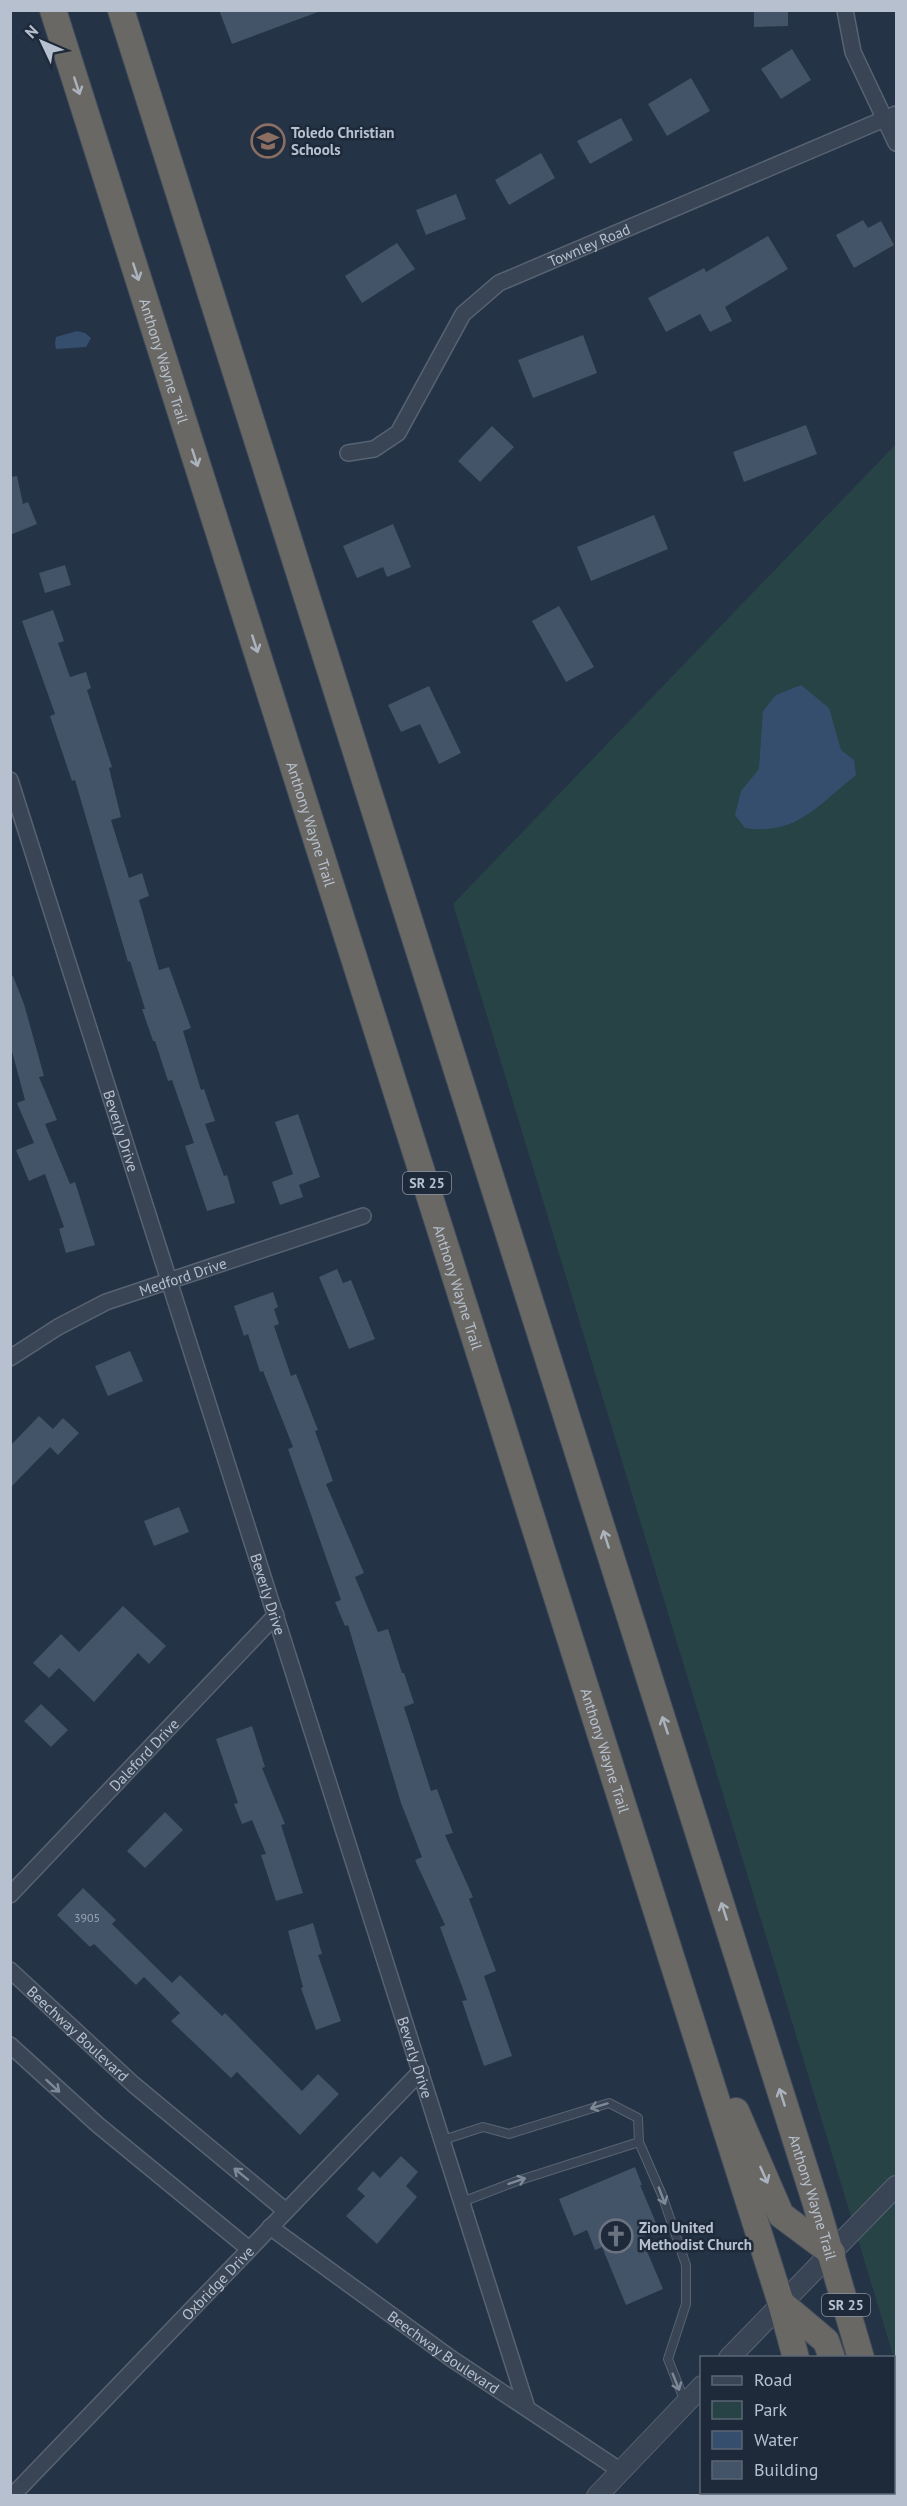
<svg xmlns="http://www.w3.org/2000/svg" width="907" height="2506" viewBox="0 0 907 2506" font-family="'PT Sans',sans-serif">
<rect width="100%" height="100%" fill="#243346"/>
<!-- green -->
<polygon fill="#274346" points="896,444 896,2365 453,904"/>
<!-- water -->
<g fill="#364e6e">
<polygon points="77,331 85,333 91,338 86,347 56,349 55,343 56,337"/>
<path d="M801,685l28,23 12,42 13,10 2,15c-38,30 -60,61 -111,53l-10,-13 6,-24 18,-22 4,-58 13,-16z"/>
</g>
<!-- building -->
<g fill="#435368">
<polygon points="219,10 317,10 318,12 232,44"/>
<polygon points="754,10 788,10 788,26 754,27"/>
<polygon points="792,49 811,80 781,99 761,69"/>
<polygon points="691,78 710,111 667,136 648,104"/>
<polygon points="621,118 633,140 590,164 577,141"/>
<polygon points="541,153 555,178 509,205 495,180"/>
<polygon points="456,194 466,219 426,235 416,210"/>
<polygon points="863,220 868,228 881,221 894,245 854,268 836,235"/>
<polygon points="768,236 788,269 725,307 732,321 710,332 700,314 666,332 648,298 704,268 706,272"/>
<polygon points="397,243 415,269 362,303 345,276"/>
<polygon points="583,335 597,373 533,398 518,360"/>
<polygon points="806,425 817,454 744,482 733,452"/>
<polygon points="492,426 514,447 480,482 458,461"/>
<polygon points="17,476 23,504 28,502 37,524 10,535 10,477"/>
<polygon points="654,515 668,549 591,581 577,547"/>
<polygon points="393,524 411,567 387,577 383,567 357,578 343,546"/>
<polygon points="65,565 71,585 45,593 39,573"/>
<polygon points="559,606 594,667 566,682 532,621"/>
<polygon points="53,610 64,641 58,643 70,677 86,672 91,688 87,690 112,767 109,768 121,817 111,820 129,878 142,873 149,896 139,900 159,970 169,967 191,1028 183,1031 201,1090 204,1089 215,1121 205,1124 224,1176 227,1175 235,1203 207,1211 185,1146 194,1143 172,1080 168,1081 155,1041 153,1041 142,1009 145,1009 130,961 128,962 75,780 72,781 50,716 55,714 22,621"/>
<polygon points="429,686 461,753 439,764 420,724 401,732 388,705"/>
<polygon points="10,976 13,976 24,1004 44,1076 39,1077 57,1120 45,1124 70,1184 75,1182 95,1245 66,1253 59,1229 64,1227 45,1174 29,1181 16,1150 34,1143 17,1103 25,1100 10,1044"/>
<polygon points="298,1114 320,1177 299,1185 303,1197 280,1205 272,1182 293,1174 275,1122"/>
<polygon points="337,1269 343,1283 351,1280 375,1339 349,1349 319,1277"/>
<polygon points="273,1292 278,1307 274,1309 279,1324 274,1326 291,1376 296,1374 318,1430 315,1431 333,1481 326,1484 364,1573 355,1577 378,1632 388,1629 402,1673 404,1673 414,1703 404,1707 431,1791 437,1789 453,1833 445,1835 473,1897 469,1899 496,1971 484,1976 512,2056 484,2066 462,2001 467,2000 440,1927 445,1925 415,1860 422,1857 401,1803 348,1625 345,1626 335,1602 341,1600 288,1449 293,1447 263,1371 260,1372 248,1334 244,1336 234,1306"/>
<polygon points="130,1351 143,1381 108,1396 95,1366"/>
<polygon points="39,1416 53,1429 63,1418 79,1433 58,1455 50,1447 10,1488 10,1446"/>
<polygon points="179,1507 189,1532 154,1546 144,1521"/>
<polygon points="123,1606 166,1646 149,1664 138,1653 94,1702 59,1668 49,1678 33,1663 61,1634 79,1652"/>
<polygon points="41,1704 68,1730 51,1747 24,1721"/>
<polygon points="252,1726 265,1767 262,1768 285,1824 281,1825 303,1893 276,1901 261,1855 266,1854 252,1820 242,1824 234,1804 238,1803 216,1739"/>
<polygon points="165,1812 183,1830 145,1868 127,1851"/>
<polygon points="83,1888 116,1920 112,1924 172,1983 180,1975 222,2016 225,2013 302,2091 318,2074 339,2094 300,2135 237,2072 231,2078 171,2021 180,2013 144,1977 136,1985 94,1944 90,1947 57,1915"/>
<polygon points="313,1923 322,1954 318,1955 341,2021 316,2030 301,1988 303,1987 288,1931"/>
<polygon points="401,2156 418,2172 406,2186 417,2197 377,2244 346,2216 365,2196 357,2189 373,2171 380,2178"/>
<polygon points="635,2167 642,2185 640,2185 659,2230 641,2237 663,2289 626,2305 602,2247 595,2250 587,2230 574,2236 559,2199"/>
</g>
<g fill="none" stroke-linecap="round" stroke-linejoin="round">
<defs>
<g id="service">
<polyline points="443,2140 483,2127 509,2134 609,2103 638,2118 639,2142 517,2181 462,2202"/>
<polyline points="639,2142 662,2195 686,2265 686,2304 668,2359 685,2402"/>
</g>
<g id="minor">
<polyline points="845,10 853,52 896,143"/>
<path id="s1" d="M348,453l26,-4 24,-16 65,-119 36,-31 397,-169"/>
<path id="s2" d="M10,780l517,1628"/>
<path id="s3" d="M10,1358l48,-31 48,-25 257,-86"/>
<path id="s4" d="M10,1895l266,-280"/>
<path id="s5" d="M10,1970l123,114 153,127"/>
<polyline points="10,2045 98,2125 249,2249"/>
<path id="s6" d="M270,2227l182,132 169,112"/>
<path id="s7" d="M12,2496l409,-425"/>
</g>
<g id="tertiary">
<polyline points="729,2358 896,2186"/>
<polyline points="597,2496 702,2386"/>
</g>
<g id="trunk">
<path id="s8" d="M53,10l728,2293 15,55"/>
<path id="s9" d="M121,10l695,2194 45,154"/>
<polyline points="736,2111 781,2215 832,2253"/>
<polyline points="781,2303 826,2341 832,2358"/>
<polyline points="894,2476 896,2487"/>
<polyline points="831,2492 832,2496"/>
</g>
</defs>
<!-- service casing -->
<use href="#service" stroke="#586372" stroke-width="10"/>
<!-- minor casing -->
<use href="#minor" stroke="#586372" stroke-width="18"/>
<!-- tertiary casing -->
<use href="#tertiary" stroke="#586372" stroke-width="22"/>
<!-- trunk casing -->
<use href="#trunk" stroke="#414d5c" stroke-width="28"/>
<!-- path -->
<polyline stroke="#456062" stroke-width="4" stroke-dasharray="4.5 4.5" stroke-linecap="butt" points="894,2435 896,2445"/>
<!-- service -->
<use href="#service" stroke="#394555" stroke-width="8"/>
<!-- minor -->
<use href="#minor" stroke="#394555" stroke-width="15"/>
<!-- tertiary -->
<use href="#tertiary" stroke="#394555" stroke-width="20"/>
<!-- trunk -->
<use href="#trunk" stroke="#6a6865" stroke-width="26"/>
</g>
<!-- one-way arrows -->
<defs><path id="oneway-shaft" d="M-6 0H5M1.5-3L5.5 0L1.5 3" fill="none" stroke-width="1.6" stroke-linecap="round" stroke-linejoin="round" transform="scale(1.5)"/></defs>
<g stroke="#abb3be">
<use href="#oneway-shaft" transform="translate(77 86) rotate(72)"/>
<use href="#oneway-shaft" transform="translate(136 272) rotate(72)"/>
<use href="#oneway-shaft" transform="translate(195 458) rotate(72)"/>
<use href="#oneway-shaft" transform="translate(255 644) rotate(72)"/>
<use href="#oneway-shaft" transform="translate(606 1539) rotate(-108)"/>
<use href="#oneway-shaft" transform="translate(665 1725) rotate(-108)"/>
<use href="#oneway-shaft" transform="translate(724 1911) rotate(-108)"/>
<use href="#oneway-shaft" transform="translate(782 2097) rotate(-108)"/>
<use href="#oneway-shaft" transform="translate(764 2175) rotate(66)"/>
</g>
<g stroke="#7e8998">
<use href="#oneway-shaft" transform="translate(53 2086) rotate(42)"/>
<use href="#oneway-shaft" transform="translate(599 2106) rotate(163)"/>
<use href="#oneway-shaft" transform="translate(241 2174) rotate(-141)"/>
<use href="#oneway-shaft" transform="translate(517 2181) rotate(-19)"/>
<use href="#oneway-shaft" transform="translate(662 2196) rotate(69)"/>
<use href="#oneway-shaft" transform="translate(676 2382) rotate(68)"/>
</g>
<!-- icons -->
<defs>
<symbol id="school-ring" viewBox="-11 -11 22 22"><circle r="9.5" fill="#1e2a3a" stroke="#8d6e63" stroke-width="1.5"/><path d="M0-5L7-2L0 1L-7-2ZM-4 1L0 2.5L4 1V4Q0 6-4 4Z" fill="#8d6e63"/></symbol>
<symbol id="church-ring" viewBox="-11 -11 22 22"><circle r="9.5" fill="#1e2a3a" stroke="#6b7280" stroke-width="1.5"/><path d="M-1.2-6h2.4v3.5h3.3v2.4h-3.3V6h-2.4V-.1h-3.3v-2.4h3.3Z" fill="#6b7280"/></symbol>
</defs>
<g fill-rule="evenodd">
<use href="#school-ring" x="249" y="122" width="38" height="38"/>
<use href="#church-ring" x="597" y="2217" width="38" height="38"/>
</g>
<g text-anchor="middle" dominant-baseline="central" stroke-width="5" stroke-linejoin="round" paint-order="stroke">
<!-- number labels -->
<g font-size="12" fill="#9aa5b4">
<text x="87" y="1917">3905</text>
</g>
<!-- shield labels -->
<g fill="#1e2a3a" stroke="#8993a2" stroke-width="1.5">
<rect x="403" y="1172" width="48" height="22" rx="4.5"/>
<rect x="822" y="2294" width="48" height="22" rx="4.5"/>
</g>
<g font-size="14" font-weight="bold" fill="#b7c0ce">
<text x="427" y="1183">SR 25</text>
<text x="846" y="2305">SR 25</text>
</g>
<!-- poi labels -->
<g font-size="15" font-weight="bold" fill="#b7c0ce" stroke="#1e2a3a" text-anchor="start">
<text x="291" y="132">Toledo Christian<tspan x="291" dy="17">Schools</tspan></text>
<text x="639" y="2227">Zion United<tspan x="639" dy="17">Methodist Church</tspan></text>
</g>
<!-- street labels -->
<g font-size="15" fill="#b7c0ce" stroke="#1e2a3a">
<text stroke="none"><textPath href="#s1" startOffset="336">Townley Road</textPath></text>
<text stroke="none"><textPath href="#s8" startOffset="368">Anthony Wayne Trail</textPath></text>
<text stroke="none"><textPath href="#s8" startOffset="854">Anthony Wayne Trail</textPath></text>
<text stroke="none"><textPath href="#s2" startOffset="368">Beverly Drive</textPath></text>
<text stroke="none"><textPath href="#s3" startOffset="192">Medford Drive</textPath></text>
<text stroke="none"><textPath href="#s8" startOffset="1340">Anthony Wayne Trail</textPath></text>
<text stroke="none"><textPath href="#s2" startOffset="854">Beverly Drive</textPath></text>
<text stroke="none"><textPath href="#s8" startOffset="1826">Anthony Wayne Trail</textPath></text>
<text stroke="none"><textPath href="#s4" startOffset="194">Daleford Drive</textPath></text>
<text stroke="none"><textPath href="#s5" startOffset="93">Beechway Boulevard</textPath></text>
<text stroke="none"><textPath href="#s2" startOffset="1340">Beverly Drive</textPath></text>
<text stroke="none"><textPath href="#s9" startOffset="2294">Anthony Wayne Trail</textPath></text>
<text stroke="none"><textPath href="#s7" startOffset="296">Oxbridge Drive</textPath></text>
<text stroke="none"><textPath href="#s6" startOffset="214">Beechway Boulevard</textPath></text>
</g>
</g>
<!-- border -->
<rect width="907" height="2506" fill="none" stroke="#b7c0ce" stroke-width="24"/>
<!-- legend -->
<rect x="700" y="2356" width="195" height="138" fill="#1e2a3a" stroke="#5b6675" stroke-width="1.5"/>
<rect x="712" y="2376" width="30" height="9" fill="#394555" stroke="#5b6675" stroke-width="1.5"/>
<text x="754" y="2386" font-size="18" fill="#b7c0ce">Road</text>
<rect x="712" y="2401" width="30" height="18" fill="#274346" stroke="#5b6675" stroke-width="1.5"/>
<text x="754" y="2416" font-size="18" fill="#b7c0ce">Park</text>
<rect x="712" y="2431" width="30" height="18" fill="#364e6e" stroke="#5b6675" stroke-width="1.5"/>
<text x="754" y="2446" font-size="18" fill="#b7c0ce">Water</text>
<rect x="712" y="2461" width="30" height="18" fill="#435368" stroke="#5b6675" stroke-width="1.5"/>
<text x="754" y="2476" font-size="18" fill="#b7c0ce">Building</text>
<!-- north arrow -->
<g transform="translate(42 42) rotate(314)" stroke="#1e2a3a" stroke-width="4.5" paint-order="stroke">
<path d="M0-4.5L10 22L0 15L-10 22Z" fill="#b7c0ce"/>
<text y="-9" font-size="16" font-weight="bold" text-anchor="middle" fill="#b7c0ce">N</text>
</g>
</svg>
